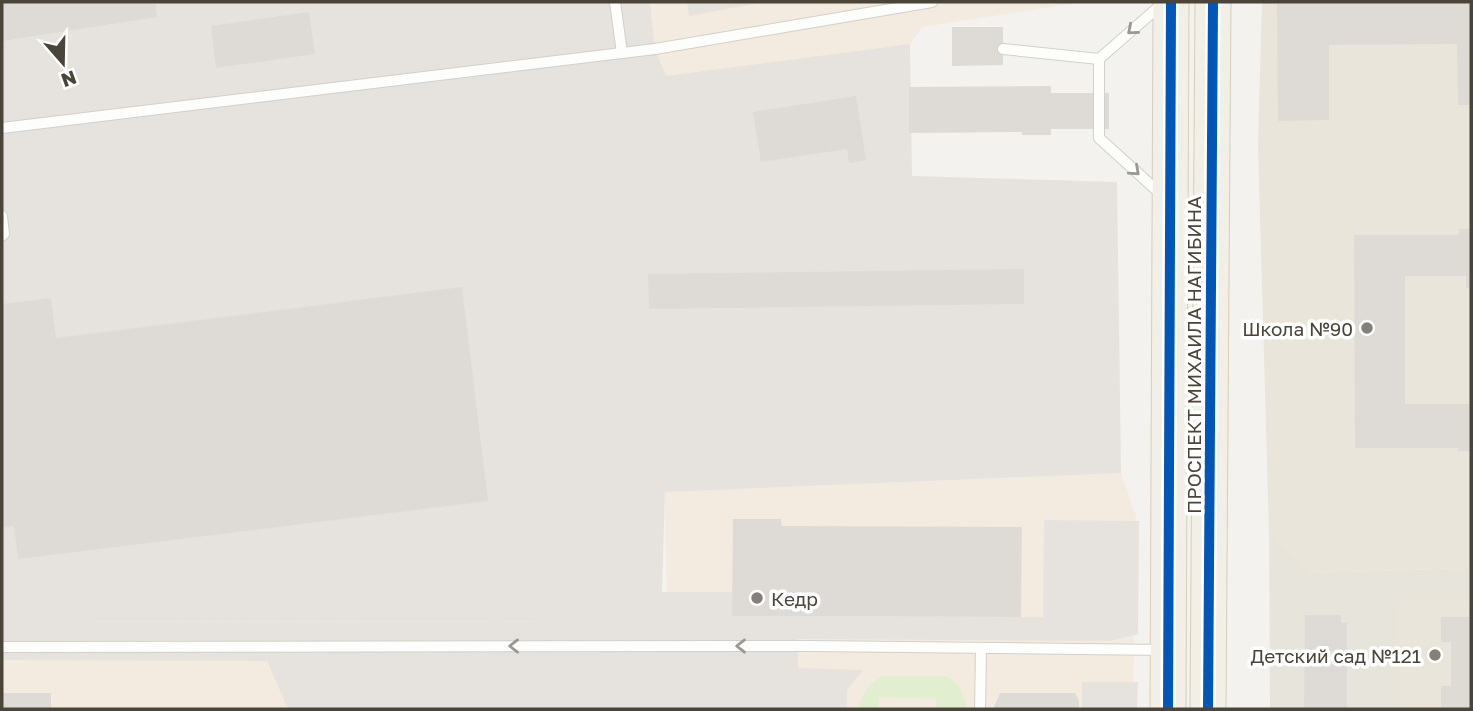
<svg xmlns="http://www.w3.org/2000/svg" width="1473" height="711" viewBox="0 0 1473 711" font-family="'Golos Text',sans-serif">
<rect width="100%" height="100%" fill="#f4f2ee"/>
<!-- residential -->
<polygon fill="#e7e4dc" points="1269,533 1312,573 1471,568 1471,709 1270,709"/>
<!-- commercial -->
<g fill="#f3ebdf">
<polygon points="650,2 1084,2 922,27 910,44 666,77 655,49"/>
<polygon points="1121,473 1136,516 1133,709 2,709 2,631 667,638 665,492"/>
</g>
<!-- industrial -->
<polygon fill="#e6e2de" points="2,2 650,2 655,49 666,76 910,44 912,176 1117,182 1121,473 665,492 661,622 2,621"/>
<!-- education -->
<g fill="#eae5da">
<polygon points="1262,2 1471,2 1471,568 1312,573 1269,533 1258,145"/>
<polygon points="1471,600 1471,709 1400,709 1398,602"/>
</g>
<!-- green -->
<path fill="#e1eecf" d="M882,676h65l12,10 9,23h-32v-11l-57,-1 -1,12h-19c1,-16 11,-24 23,-33z"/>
<!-- parking -->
<g fill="#e6e3df">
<polygon points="687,2 764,2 689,16"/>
<polygon points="1044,520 1139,521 1138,634 1110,641 798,639 798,668 863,670 847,690 847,709 288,709 267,661 2,660 2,621 660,622 662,592 732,592 733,616 1043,617"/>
<polygon points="1082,682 1138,682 1137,709 1082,709"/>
</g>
<!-- building -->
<g fill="#dedbd6">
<polygon points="2,2 155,2 157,17 2,41"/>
<polygon points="1277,2 1471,2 1471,105 1458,105 1457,44 1329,45 1329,120 1278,121"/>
<polygon points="309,12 315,54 216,68 211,26"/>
<polygon points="952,27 1003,27 1003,65 952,66"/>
<polygon points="1051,86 1051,93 1109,93 1109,129 1051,129 1051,135 1022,135 1022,132 909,133 909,87"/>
<polygon points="856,96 866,160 849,163 847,149 761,162 753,112"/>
<polygon points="1459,229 1471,229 1471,288 1466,288 1466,276 1405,276 1405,404 1471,404 1471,451 1458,451 1458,448 1355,448 1354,235 1459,235"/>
<polygon points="1024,269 1024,304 649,309 648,274"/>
<polygon points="462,287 488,501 18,559 14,526 2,528 2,304 51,298 56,338"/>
<polygon points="733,519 781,519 782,526 1022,527 1021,617 732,616"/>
<polygon points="1305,615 1341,615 1341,623 1347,623 1347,709 1304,709"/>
<polygon points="1441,617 1471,617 1471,709 1441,709 1441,686 1451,686 1451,642 1441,642"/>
<rect x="2" y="693" width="49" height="16"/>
<polygon points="1000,693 1075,693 1079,701 1079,709 993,709"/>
</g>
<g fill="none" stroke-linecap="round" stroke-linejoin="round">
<defs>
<g id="lane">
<polyline points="615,2 622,53"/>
<polyline points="1003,49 1099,59 1162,4"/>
<polyline points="1099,59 1099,138 1163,196"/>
<polyline points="2,128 655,49 932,2"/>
<polyline points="2,216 4,234 2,236"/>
<polyline points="2,647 810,646 1164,650"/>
<polyline points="980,709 981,648"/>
</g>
<g id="primary">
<polyline points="1168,709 1171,2"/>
<polyline points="1208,709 1213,2"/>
</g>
</defs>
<!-- lane casing -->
<use href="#lane" stroke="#d2d0cb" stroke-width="12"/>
<!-- primary casing -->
<use href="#primary" stroke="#d6cebb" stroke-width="37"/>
<!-- lane -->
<use href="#lane" stroke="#fdfdfc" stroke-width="10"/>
<!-- primary -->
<use href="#primary" stroke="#f2efe6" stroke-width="35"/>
<defs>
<g id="cycleway">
<polyline points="1168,709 1171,2"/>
<polyline points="1208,709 1213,2"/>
</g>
</defs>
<!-- cycleway casing -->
<use href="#cycleway" stroke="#fff" stroke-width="15"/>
<!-- cycleway -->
<use href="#cycleway" stroke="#0057b8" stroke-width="10"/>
</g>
<!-- one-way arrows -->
<defs><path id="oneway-chevron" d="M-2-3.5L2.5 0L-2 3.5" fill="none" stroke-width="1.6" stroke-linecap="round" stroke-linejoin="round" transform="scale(1.75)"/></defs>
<g stroke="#9b9791">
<use href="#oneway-chevron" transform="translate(1132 30) rotate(139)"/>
<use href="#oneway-chevron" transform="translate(1135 171) rotate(42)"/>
<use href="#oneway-chevron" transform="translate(514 646) rotate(180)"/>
<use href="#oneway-chevron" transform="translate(741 646) rotate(180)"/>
</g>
<!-- markers -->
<g fill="#868178" stroke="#fff" stroke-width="2.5">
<circle cx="1367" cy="328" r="7"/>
<circle cx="757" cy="598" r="7"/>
<circle cx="1435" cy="655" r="7"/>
</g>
<g text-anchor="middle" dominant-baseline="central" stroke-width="7" stroke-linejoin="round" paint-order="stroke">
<!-- poi labels -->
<g font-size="19" fill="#4b4439" stroke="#fff" text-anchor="end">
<text x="1353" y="328">Школа №90</text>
<text x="771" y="598" text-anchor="start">Кедр</text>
<text x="1421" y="655">Детский сад №121</text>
</g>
<!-- street labels -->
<g font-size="19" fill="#4b4439" stroke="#fff">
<text transform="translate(1193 355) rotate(-90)">ПРОСПЕКТ МИХАИЛА НАГИБИНА</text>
</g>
</g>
<!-- border -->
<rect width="1473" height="711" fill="none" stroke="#4b4439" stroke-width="7"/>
<!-- north arrow -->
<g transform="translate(63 63) rotate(160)" stroke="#ffffff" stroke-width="5" paint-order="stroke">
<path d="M0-5L12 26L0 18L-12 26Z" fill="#4b4439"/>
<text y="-10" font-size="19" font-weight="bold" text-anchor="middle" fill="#4b4439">N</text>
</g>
</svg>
